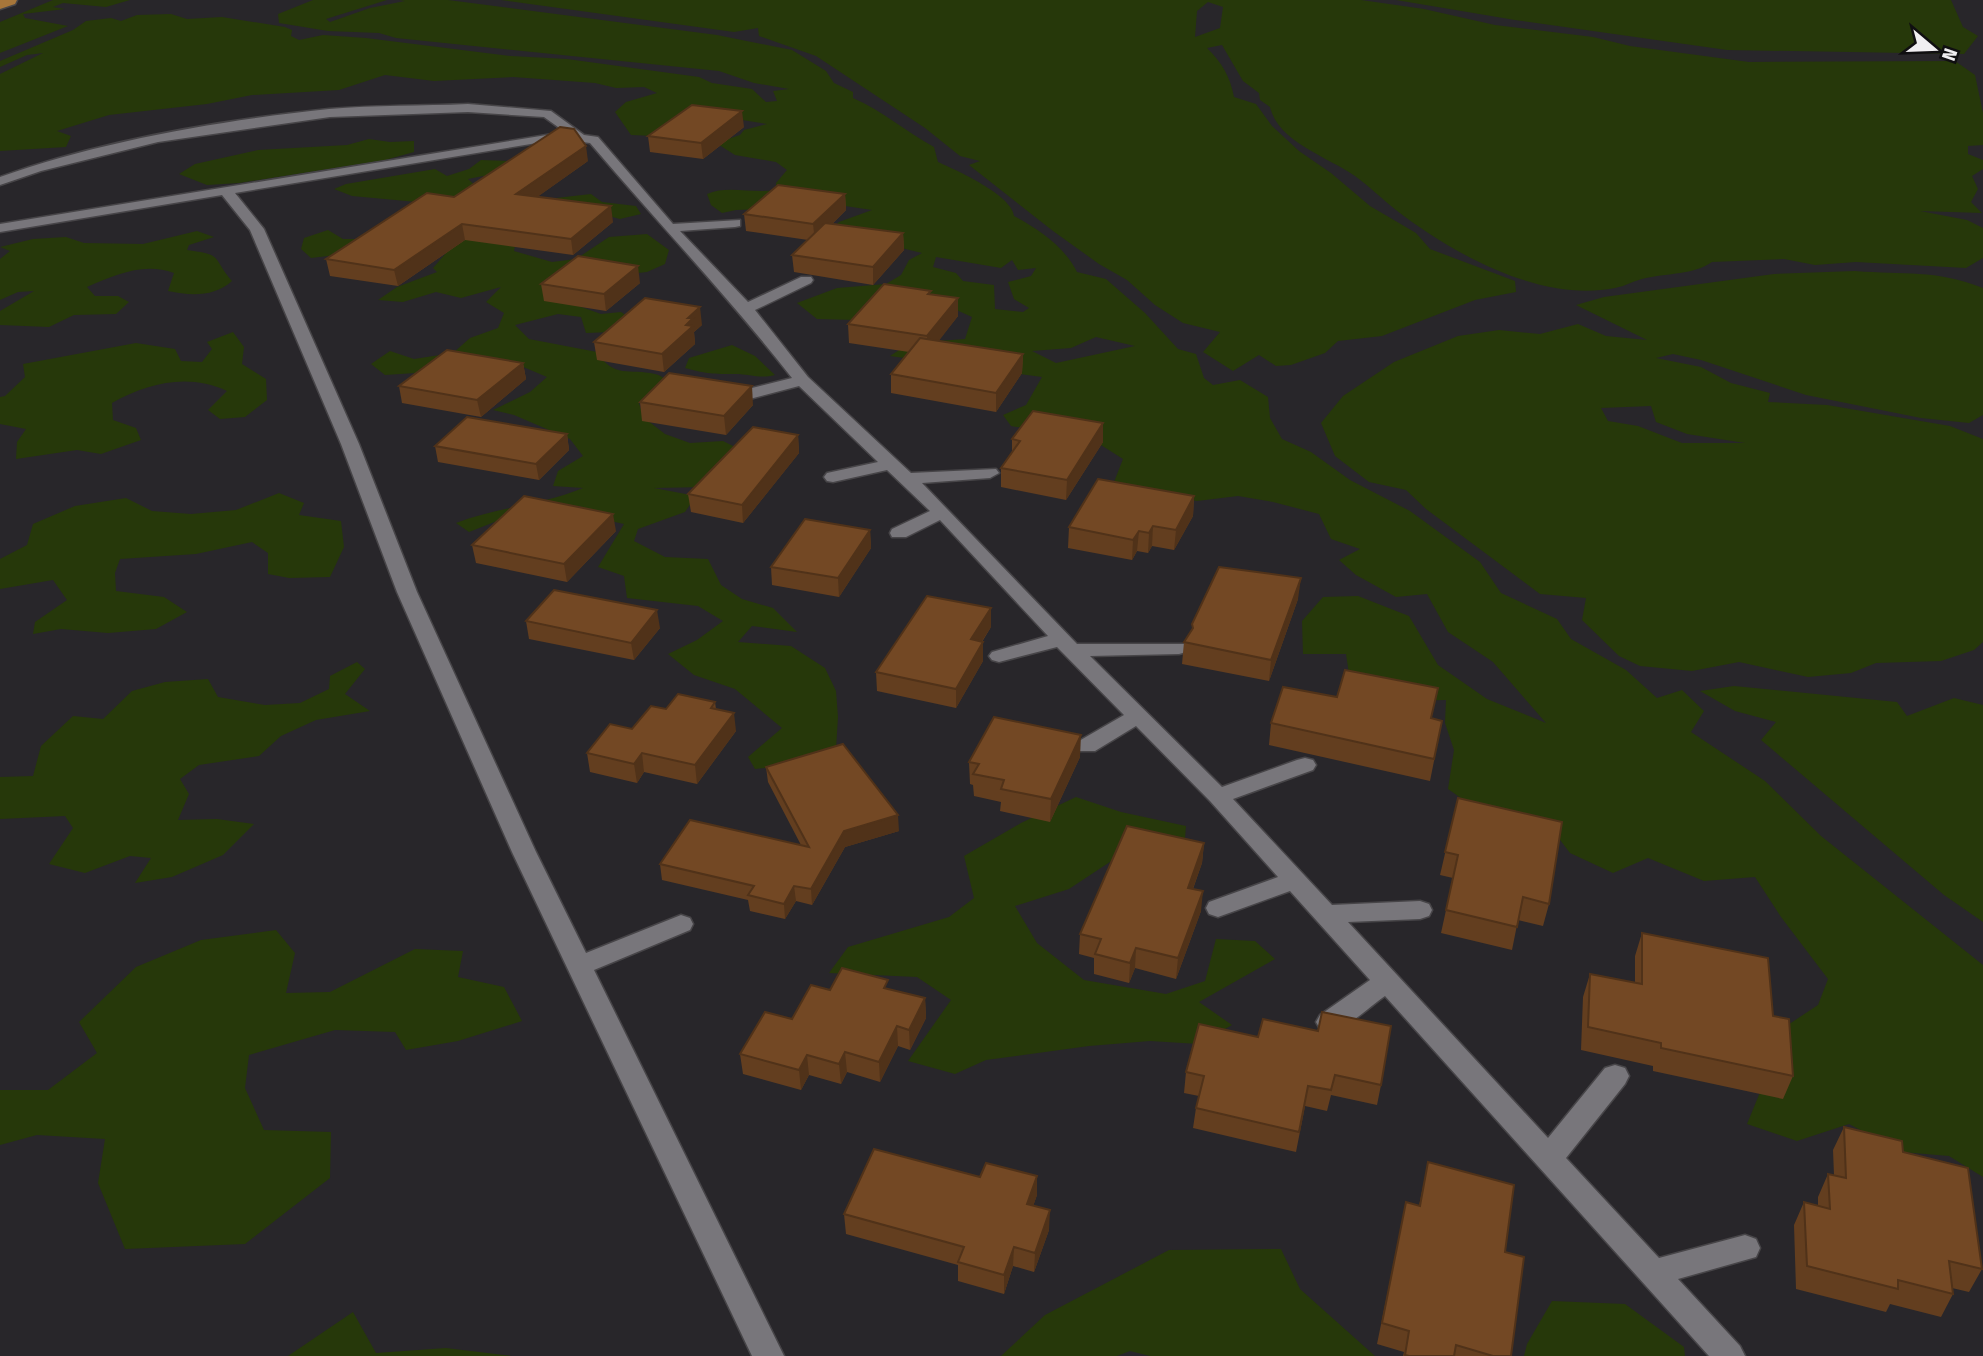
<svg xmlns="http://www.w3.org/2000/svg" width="1983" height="1356" viewBox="0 0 1983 1356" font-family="'Fira Sans Condensed',sans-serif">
<rect width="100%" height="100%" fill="#28262a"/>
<!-- green -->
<g fill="#26380a" fill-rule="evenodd">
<polygon points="53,0 130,0 106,7 63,3 53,7 65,9 23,14 25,18 68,26 0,53 0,22"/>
<path d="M313,0h74l-61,19 4,3 40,-14 35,-7 -6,-1h49l269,35 75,15 34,21 8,12 19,9v6c30,13 53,34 81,49l4,15c18,8 74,33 76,54 24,13 51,31 63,56l29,7 39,34 33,36 18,5 8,24 9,7 27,-5 28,17 2,21 12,21 29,13 39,28 60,31 70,51 21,31 56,26 14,20 55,31 31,28 25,-8 22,21 -13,21 74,49 56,55 162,129v212l-34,-21 -47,-4 -53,-28 -52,17 -50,-17 16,-39 8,-49 47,-31 10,-26 -47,-62 -26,-40 -51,4 -56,-23 -35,15 -43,-20 -22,-29 -67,-12 -33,-23 6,-39 -9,-27 1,-23 -45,1 -50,-14 -5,-33h-43l-1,-33 21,-24 35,-1 51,20 29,49 49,34 59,24 -53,-61 -45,-30 -21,-38 -31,3 -40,-22 -17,-15 21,-11 -29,-10 -12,-25 -46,-12 -35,-6 -41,5 -57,-9 -26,-10 9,-23 -30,-19 -82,-14 -8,-11 23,-10 16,-28 -152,-21 20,-13 55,-4 7,-22 -31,-14 -85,17 -39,-1 -20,-16 40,-15 49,-4 15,-9 8,-15 13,-7 -29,-7 -72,-6 18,-18 33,-12 -74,-11 -31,10 -31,1 -14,3 -11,-8 -4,-11c21,-9 45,0 69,-4v-7l11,-13 -11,-8 -41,-7 -19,-12 24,-8 4,-5 23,-6 -31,-5 -81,17 -24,-1 -16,-23 11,-10 31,-9 -13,-6 -28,1 -21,-5 -82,-6 -79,4 -49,-6 -46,15 -87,5 -45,9 -98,11 -52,16 14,5 -5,11 -66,4v-77l43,-21 -16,2 -27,12v-6l73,-31 13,-9 25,-3 10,3 16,-6 34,-1 16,5 35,-2 63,10 7,3 -1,6 8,4 24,-5 43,3 145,18 56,3 132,18 13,6 40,6 14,13 11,-1 -4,-10 16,-2 -35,-6 -35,-12 -323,-33 -17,-5 -51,-2 -49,-8 -1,-9zM936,257l65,11 11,-8 6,10 18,-2 -5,8 -23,6 6,17 15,9 -6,4 -28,-3 -1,-24 -31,-4 -7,-8 -23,-6zM1096,337l39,9 -79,17 -24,-12 39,-3z"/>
<path d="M501,0h860l63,9 71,16 98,12 37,9 119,16 206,-1 20,14 8,38v32l-15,1v8l15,6v9l-11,7 6,13 -7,13 11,11 -62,-2 47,9 16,8v30l-17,10 -110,-6 -41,3 -31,-6 -72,3c-19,13 -44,11 -66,16 -11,2 -20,8 -31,10 -74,15 -162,-34 -219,-78 -14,-11 -27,-24 -41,-34 -27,-19 -77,-34 -85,-69l-10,-7 -1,-7 -16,-12 -21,-36 -15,3c15,15 23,28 27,49l22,7 16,22 27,25 32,22 39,33 46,27 14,16 85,32 1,11 -41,8 -93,36 -44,5 -13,12 -34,12 -15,1 -17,-11 -26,16 -30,-19 17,-20 -37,-9 -28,-18 -28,-25 -28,-16 -46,-33 -84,-66 11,-4 -20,-5 -35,-28 -109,-72 -57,-20 -1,-8 -24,4zM1208,2l15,5 -3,21 -25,9 2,-26z"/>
<polygon points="1396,0 1951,0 1963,27 1978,36 1964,54 1727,50 1515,20"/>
<polygon points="369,139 390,142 414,141 414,152 385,160 239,183 207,185 179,174 195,164 258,150 347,145"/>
<path d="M481,160l29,1 -16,21 -11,-6 -15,3 9,8 61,19 18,-8 35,-4 11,8 34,4 5,8 -21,5 -19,-5 -85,27 -2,10 38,11 24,-3 33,-22 38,-3 22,16 -4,14 -18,8 -28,3 -63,23 45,16 20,-2 15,10 -24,10 -26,1 -5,-16 -23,-3 -43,11 14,14 68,13c17,27 32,16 58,22 7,1 13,8 18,13l-34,16 4,14 22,17 25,9 33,-2 28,14 -44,32 -53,1 42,8 -11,16 -47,17 -4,12 31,16 43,2 13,26 21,14 31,9 24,24 -45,-6 -14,16 53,4 34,22 11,23 2,26 -2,32 -40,16 -41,4 -7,-12 34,-29 -47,-39 -41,-14 -26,-21 29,-14 26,-19 -25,-15 -71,-8 -3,-22 -26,-9 26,-43 -27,-6 -17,-12 -46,4 -13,14 -24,-3 -28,11 -13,-9c42,-16 86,-18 127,-35l-30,-2 5,-15 25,-15 -13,-17 -56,-24 -21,-5 37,-18 17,-15 -26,-11 -136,9 -14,-11 19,-13 24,8 39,-6 17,-15 28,-10 6,-15 -18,-11 15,-15 -40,11 -25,-6 -33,10 -25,-2 19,-13 40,-15 -4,-4 13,-15 -9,-10 -126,15 -10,-9 3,-11 24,-8 15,9h34l40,-37 -65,-6 -18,-7 12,-5 89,-15 12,7 22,-7z"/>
<path d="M197,231l17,6 -25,8 -2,5c38,5 24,7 45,31 -18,16 -41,15 -64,10l6,-18c-31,-11 -58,2 -87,14l8,9h23l11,6 -13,12 -42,1 -25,12 -49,-2v-14l34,-20 -16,1 -18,8v-41l10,-8 -10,-4 33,-8 33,-2 18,6 59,1z"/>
<path d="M1855,271c49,4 80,-2 128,17v127l-14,8 -48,-5 -115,-23 -105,-35 -28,-6 -17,4 45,9 30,16 39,10 -2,9 59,3 123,21 33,13v203l-9,8 -33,11 -65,2 -25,10 -43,4 -69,-15 -47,9 -52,-5 -21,-10 -37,-36 4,-22 -46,-4 -114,-85 -20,-19 -37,-8 -34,-26 -14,-33 22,-27 51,-34 64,-26 41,-6 41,4 38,-10 28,12 41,4 -71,-35 28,-8 170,-23zM1651,406l5,16 31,12 58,9h-63l-44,-17 -30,-5 -7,-13z"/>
<path d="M233,332l11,15 -2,17 24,15 1,21 -22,17 -25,2 -12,-9 19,-19c-39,-18 -79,-8 -115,12l1,17 23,8 5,12 -40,14 -24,-4 -61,9 1,-17 9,-13 -26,-5v-27l5,-1 20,-19 -2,-13 113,-21 39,6 6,12 21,1 10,-13 -5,-7z"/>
<path d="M732,345l23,11 20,19c-15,4 -25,-1 -40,-1 -22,0 -28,0 -50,-6l4,-10z"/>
<polygon points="279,493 304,503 299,515 341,521 344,547 330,577 289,578 268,574 268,553 252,542 196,554 120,559 115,573 116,591 164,597 187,612 156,629 108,633 61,629 33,634 35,622 67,600 53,580 0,589 0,559 27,545 33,524 75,506 126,498 152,511 191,514 236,510"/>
<polygon points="357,662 365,669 345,694 370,711 316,720 281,736 259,756 199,765 180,779 189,794 178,820 217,819 254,824 223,855 172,877 135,883 151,858 130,856 85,873 49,864 73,828 65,816 0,819 0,777 33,776 41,746 73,716 103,719 132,691 165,682 208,679 218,697 265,705 300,703 329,689 330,676"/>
<polygon points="1734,686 1897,702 1907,716 1954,698 1983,705 1983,922 1944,895 1761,740 1776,722 1735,711 1700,691"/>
<polygon points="1076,797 1121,812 1186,826 1184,851 1128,850 1069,889 1015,906 1037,943 1084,980 1166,994 1205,981 1216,939 1255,941 1275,959 1199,1002 1232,1025 1199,1044 1150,1041 1089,1046 986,1060 955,1074 908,1061 951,1000 917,977 829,973 848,947 949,917 974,898 964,856 1021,823"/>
<polygon points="276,930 295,953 286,993 330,992 415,949 463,951 458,977 504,987 522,1021 458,1041 406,1050 395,1032 335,1030 249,1055 245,1088 264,1130 331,1132 330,1178 245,1244 125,1249 98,1183 105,1139 37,1135 0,1145 0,1090 48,1090 97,1053 79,1022 136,967 201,940"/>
<polygon points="1281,1249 1300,1289 1375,1356 1150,1356 1130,1351 1117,1356 1001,1356 1045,1315 1169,1250"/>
<polygon points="1552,1301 1625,1304 1684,1347 1685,1356 1524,1356 1527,1344"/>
<polygon points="353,1312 376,1353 446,1348 512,1356 288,1356"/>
</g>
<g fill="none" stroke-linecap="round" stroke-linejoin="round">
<defs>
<path id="lane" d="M468,104l83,7 33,24 14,2 75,87 67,-4v6l-5,1 -55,4 68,71 53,-25h10l2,3 -2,3 -56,27 53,67 103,96 85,-4 3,4 -9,5 -68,5 155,161h109l3,4 -3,4 -7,2 -89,2 132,131 75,-27 8,-2 8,2 3,5 -3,5 -80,29 99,106 88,-4 9,3 3,6 -3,6 -9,3 -72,3 200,216 57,-70 10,-3 10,3 4,8 -4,8 -59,74 93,100 86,-23 11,4 4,9 -4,9 -78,22 62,67 5,10h-36l-324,-360c-18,12 -43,40 -65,33l-4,-7 4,-7 50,-35 -80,-89 -72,26 -9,-3 -3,-6 3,-6 69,-25 -68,-76 -74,-75 -41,25h-16l-3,-5 3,-5 45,-26 -67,-68 -58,15 -7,-2 -3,-4 3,-4 56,-16 -108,-116 -34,17h-14l-2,-4 2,-4 38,-18 -43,-41 -54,12 -6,-1 -3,-4 3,-4 51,-11 -79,-76 -57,15 -6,-1 -2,-4 2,-4 56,-14c-64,-82 -135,-156 -202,-235l-29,-4 -326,54 29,36 95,215 58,148 119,260 50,101 95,-38 9,3 3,6 -3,6 -96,40 190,386h-32l-240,-504 -115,-260 -56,-148 -91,-214 -28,-35 -222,37v-8l565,-92 -21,-15 -76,-5 -138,5 -172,25 -117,29 -41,14v-8c100,-36 223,-57 329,-68 46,-4 93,-3 139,-5z"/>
<polygon id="primary" points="0,0 17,0 15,4 0,9"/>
</defs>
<!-- lane casing -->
<use href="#lane" stroke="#474548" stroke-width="3"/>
<!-- primary casing -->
<use href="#primary" stroke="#474548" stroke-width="3"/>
<!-- lane -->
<use href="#lane" fill="#78767b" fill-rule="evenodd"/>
<!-- primary -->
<use href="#primary" fill="#a7763a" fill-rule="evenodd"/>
</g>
<!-- wall -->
<g fill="#633e1f">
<polygon points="744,127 703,159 650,152 648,136"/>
<polygon points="588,161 537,197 613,222 573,255 465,240 398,286 330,276 326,259 454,197"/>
<polygon points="845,194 846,210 832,224 903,233 904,250 873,285 794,272 792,255 808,240 746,231 744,214"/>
<polygon points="640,283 606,311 544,301 541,284"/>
<polygon points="931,295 958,298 958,316 938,341 1023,354 1022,373 996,412 891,393 891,374 909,352 849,343 848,324"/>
<polygon points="702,325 694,332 695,344 664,372 597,360 594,342"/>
<polygon points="523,363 526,379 481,417 402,403 399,386"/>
<polygon points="640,402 753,405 726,435 642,421"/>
<polygon points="567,434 569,450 539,480 438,462 435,446"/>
<polygon points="798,435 799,453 743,523 691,512 688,494"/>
<polygon points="1012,439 1103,442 1066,500 1001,487 1001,468 1012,453"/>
<polygon points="1194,496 1193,516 1174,550 1152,546 1148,553 1137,551 1132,560 1068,548 1069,527"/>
<polygon points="870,530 871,548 839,597 772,585 771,567"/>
<polygon points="616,531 567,582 476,563 472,545"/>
<polygon points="1298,599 1269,681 1182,664 1184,642 1192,630 1192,624"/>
<polygon points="526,621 660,628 634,660 529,639"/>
<polygon points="991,627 982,642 983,642 983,661 956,708 877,691 876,672"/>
<polygon points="715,702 716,709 736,731 697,784 644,772 637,783 590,772 587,753 632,729 666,709"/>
<polygon points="1442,721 1430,781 1269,745 1271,723"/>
<polygon points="1080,757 1050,822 1000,811 1001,802 974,796 973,785 970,784 969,762"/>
<polygon points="766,767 899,831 845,847 812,905 796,901 785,919 750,911 748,900 662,880 660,864 801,845 768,782"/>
<polygon points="1458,798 1549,904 1543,926 1518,920 1512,950 1441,933 1453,878 1440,875"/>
<polygon points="1204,843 1202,863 1193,889 1201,911 1176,979 1135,968 1129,983 1094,974 1094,958 1079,954 1080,934"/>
<polygon points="1642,933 1773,1016 1793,1076 1783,1099 1653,1071 1653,1066 1581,1050 1583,997 1590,974 1635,983 1635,956"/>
<polygon points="889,989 925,998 926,1018 910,1050 898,1046 880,1082 847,1072 841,1084 809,1075 801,1090 743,1074 740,1054 792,1019"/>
<polygon points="1258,1037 1381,1085 1377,1105 1331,1095 1327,1111 1305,1106 1296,1152 1193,1128 1196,1108 1199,1096 1184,1093 1186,1072"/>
<polygon points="1844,1127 1903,1152 1982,1269 1969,1292 1952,1288 1953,1294 1941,1317 1890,1304 1886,1312 1796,1289 1794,1225 1804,1202 1818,1206 1818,1197 1828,1174 1834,1175 1833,1150"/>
<polygon points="1428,1162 1505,1252 1511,1356 1403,1356 1404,1352 1377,1344 1406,1202 1419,1206"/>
<polygon points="1037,1176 1037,1195 1033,1206 1049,1230 1034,1272 1013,1266 1004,1294 958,1281 958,1265 846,1234 844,1214 980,1177"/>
</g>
<!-- shaded-wall -->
<g fill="#503219">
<polygon points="742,111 744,127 703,159 701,143"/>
<polygon points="586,146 588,161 519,210 516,194"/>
<polygon points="845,194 846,210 815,241 813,224"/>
<polygon points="611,206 613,222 573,255 571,239"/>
<polygon points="462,224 465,240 398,286 394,270"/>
<polygon points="903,233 904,250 873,285 873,267"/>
<polygon points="638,266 640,283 606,311 604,294"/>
<polygon points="958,298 958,316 928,355 927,336"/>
<polygon points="700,307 702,325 694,332 695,344 664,372 662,354 686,325 688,318"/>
<polygon points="1023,354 1022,373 996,412 996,393"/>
<polygon points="523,363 526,379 481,417 477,400"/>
<polygon points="752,386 753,405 726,435 724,416"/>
<polygon points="1103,423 1103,442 1066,500 1067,480"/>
<polygon points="567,434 569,450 539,480 536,464"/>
<polygon points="798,435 799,453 743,523 742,505"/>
<polygon points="1194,496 1193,516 1174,550 1176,530"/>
<polygon points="613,514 616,531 567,582 564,564"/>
<polygon points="1153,526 1152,546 1148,553 1149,533"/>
<polygon points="870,530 871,548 839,597 838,578"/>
<polygon points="1139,531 1137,551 1132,560 1133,540"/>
<polygon points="1301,578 1298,599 1269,681 1271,660"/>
<polygon points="991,608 991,627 971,658 971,639"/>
<polygon points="657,610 660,628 634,660 631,643"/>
<polygon points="983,642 983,661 956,708 956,689"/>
<polygon points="734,713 736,731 697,784 695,765"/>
<polygon points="1081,735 1080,757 1050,822 1051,799"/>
<polygon points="642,753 644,772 637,783 634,764"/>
<polygon points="898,815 899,831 845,847 812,905 811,889 844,831"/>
<polygon points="1204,843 1202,863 1186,908 1188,888"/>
<polygon points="794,886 796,901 785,919 784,904"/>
<polygon points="1203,891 1201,911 1176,979 1178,958"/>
<polygon points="1136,948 1135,968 1129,983 1130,963"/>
<polygon points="925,998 926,1018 910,1050 909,1030"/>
<polygon points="897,1026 898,1046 880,1082 879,1062"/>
<polygon points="845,1052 847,1072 841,1084 839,1064"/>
<polygon points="807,1055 809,1075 801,1090 799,1070"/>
<polygon points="1037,1176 1037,1195 1027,1224 1027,1204"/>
<polygon points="1050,1210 1049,1230 1034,1272 1035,1253"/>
<polygon points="1014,1247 1013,1266 1004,1294 1004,1275"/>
</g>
<!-- building -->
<g fill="#734824" stroke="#503219" stroke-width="2">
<polygon points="692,105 742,111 701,143 648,136"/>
<polygon points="560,127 574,129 586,146 516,194 611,206 571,239 462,224 394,270 326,259 427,193 454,197"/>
<polygon points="778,185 845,194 813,224 744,214"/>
<polygon points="825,223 903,233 873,267 792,255"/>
<polygon points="578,256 638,266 604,294 541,284"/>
<polygon points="884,284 931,291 928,294 958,298 927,336 848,324"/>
<polygon points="645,298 700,307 688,318 693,318 686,325 693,326 662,354 594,342"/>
<polygon points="920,338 1023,354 996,393 891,374"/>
<polygon points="447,350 523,363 477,400 399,386"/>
<polygon points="669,373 752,386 724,416 640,402"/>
<polygon points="1033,411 1103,423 1067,480 1001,468 1020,441 1012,439"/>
<polygon points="467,417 567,434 536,464 435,446"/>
<polygon points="753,427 798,435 742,505 688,494"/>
<polygon points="1098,479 1194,496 1176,530 1153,526 1149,533 1139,531 1133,540 1069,527"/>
<polygon points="524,496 613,514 564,564 472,545"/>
<polygon points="805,519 870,530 838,578 771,567"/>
<polygon points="1219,567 1301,578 1271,660 1184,642 1193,628 1192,624"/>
<polygon points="554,590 657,610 631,643 526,621"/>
<polygon points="927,596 991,608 971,639 983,642 956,689 876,672"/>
<polygon points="1345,670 1438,688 1431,718 1442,721 1434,759 1271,723 1283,687 1337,697"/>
<polygon points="678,694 715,702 711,708 734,713 695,765 642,753 634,764 587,753 610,724 632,729 651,706 666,709"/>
<polygon points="994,717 1081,735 1051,799 1001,789 1004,780 973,774 979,764 969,762"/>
<polygon points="843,744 898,815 844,831 811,889 794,886 784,904 748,895 754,886 660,864 690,820 809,847 766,767"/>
<polygon points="1458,798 1562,822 1549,904 1523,897 1517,927 1446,910 1458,855 1445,852"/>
<polygon points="1127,826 1204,843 1188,888 1203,891 1178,958 1136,948 1130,963 1095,954 1101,939 1080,934"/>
<polygon points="1642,933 1768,958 1773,1016 1789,1019 1793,1076 1661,1048 1661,1043 1588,1027 1590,974 1642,984"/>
<polygon points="842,968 888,980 884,988 925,998 909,1030 897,1026 879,1062 845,1052 839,1064 807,1055 799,1070 740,1054 765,1012 792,1019 811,985 830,990"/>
<polygon points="1322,1012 1391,1026 1381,1085 1335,1075 1331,1090 1308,1086 1299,1132 1196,1108 1204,1076 1186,1072 1199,1024 1258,1037 1263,1019 1318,1031"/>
<polygon points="1844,1127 1902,1141 1903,1152 1968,1168 1982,1269 1949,1261 1953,1294 1898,1280 1898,1289 1807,1266 1804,1202 1830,1209 1828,1174 1846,1178"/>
<polygon points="874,1149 980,1177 986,1163 1037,1176 1027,1204 1050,1210 1035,1253 1014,1247 1004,1275 958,1262 964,1247 844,1214"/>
<polygon points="1428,1162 1514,1185 1505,1252 1524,1257 1511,1356 1493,1356 1456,1345 1454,1356 1409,1356 1405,1355 1409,1331 1382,1323 1406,1202 1420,1206"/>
</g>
<!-- north arrow -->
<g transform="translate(1934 49) rotate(109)" stroke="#100f11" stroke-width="5" paint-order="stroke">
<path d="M0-5L12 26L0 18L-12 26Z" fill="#f0eef1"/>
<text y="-10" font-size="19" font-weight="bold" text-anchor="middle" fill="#f0eef1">N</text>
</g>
</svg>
